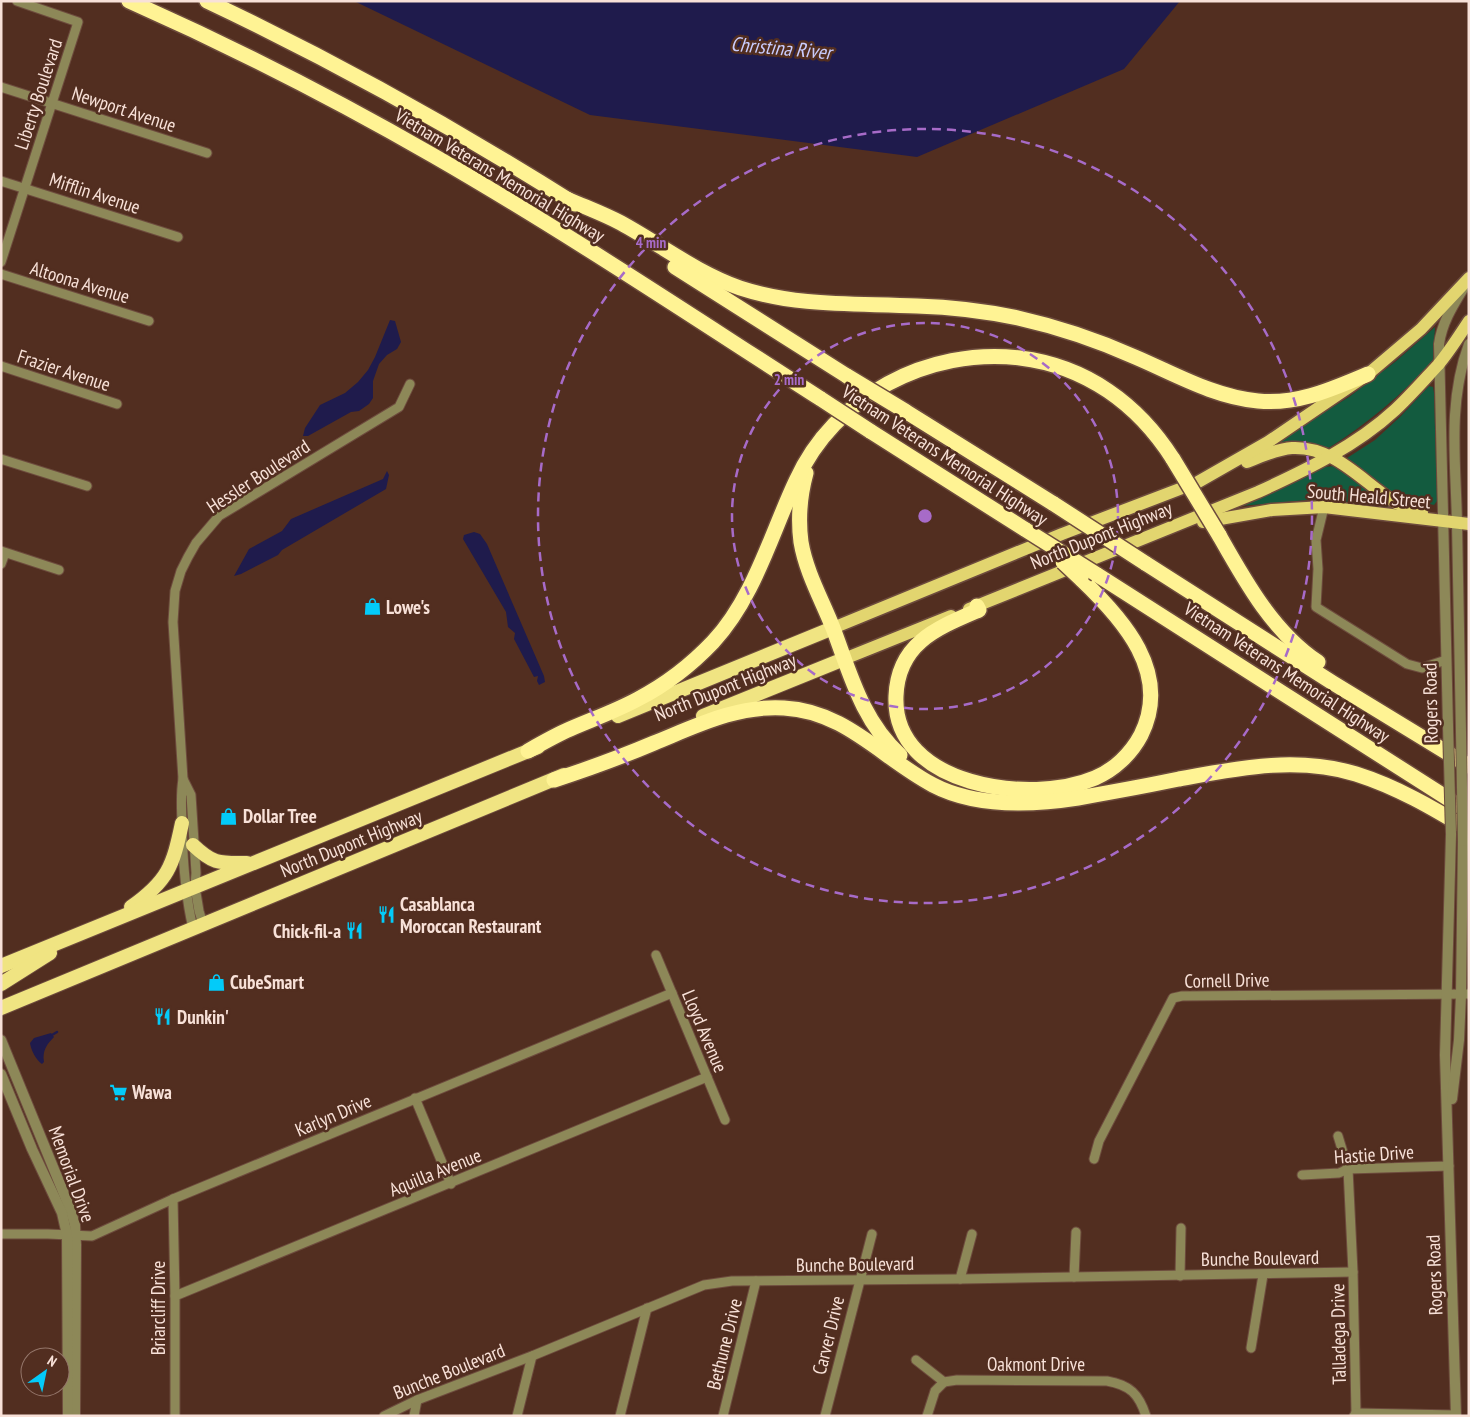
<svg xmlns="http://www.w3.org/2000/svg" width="1470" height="1417" viewBox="0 0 1470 1417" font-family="'PT Sans Narrow',sans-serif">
<rect width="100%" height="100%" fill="#522e20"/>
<!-- green -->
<g fill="#135b3f">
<path d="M1435,327l-2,33c-31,35 -66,64 -106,89 -16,-7 -31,-7 -48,-5v-4l70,-43 46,-35z"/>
<polygon points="1429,386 1433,387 1434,393 1437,501 1434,505 1400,497 1392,492 1347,458 1375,440 1401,416"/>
<polygon points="1335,466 1346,471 1389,504 1388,508 1350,502 1319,499 1240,506 1298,481 1324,467"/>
</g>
<!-- water -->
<g fill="#1f1b4c">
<polygon points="354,1 1180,1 1124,69 917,157 590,115"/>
<polygon points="390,320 395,321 401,342 397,349 387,355 379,364 373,381 373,398 369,404 359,411 351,412 308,436 303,436 305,428 320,405 345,393 358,382 368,370 375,357"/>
<polygon points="387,471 389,475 386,489 282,550 278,555 241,574 234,576 249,549 282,531 291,519 383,479"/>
<polygon points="474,532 480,534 487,544 544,676 545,682 539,685 537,681 538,676 534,677 514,639 515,633 508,627 506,612 463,539 464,535"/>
<path d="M51,1033l3,4c-7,7 -12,14 -10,25l-2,2c-6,-4 -11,-14 -12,-21l4,-5z"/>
</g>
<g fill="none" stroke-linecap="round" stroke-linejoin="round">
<!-- stream -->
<polyline stroke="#1f1b4c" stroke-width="2.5" points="52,1035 57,1032"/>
<defs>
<g id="minor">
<polyline points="1,87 207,153"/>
<polyline points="1,181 178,237"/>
<polyline points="1,262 78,22 17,1"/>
<polyline points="1,274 149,321"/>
<polyline points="1,366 117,404"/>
<polyline points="1,459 87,486"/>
<polyline points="1324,507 1316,540 1318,569 1316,607 1407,664 1422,668 1446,660"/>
<polyline points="1,551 59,570"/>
<polyline points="1,564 5,553"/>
<polyline points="183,779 191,795 196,873 195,887 199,911 203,924"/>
<path d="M193,928c-8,-33 -10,-65 -11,-99 0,-17 -2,-33 1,-50l-10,-157 2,-31 6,-20 7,-14 8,-14 23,-27 180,-109 11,-23"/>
<polyline points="656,955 725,1120"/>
<polyline points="415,1098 451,1184"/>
<polyline points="1338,1136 1348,1169 1353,1272 1356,1413"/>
<polyline points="1094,1159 1099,1141 1173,998 1182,996 1469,994"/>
<polyline points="1302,1175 1339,1173 1348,1169 1449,1166"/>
<polyline points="173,1199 175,1296 175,1416"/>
<polyline points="1,1234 48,1234 92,1236 173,1199 672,993"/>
<polyline points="1180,1276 1181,1228"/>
<polyline points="1074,1277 1076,1232"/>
<polyline points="960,1279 972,1234"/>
<polyline points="175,1296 707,1077"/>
<polyline points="1251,1348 1263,1275"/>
<path d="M916,1360l28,22 13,-2 150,1c23,4 32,13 39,35"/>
<polyline points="384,1416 417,1400 532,1356 704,1285 732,1281 960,1279 1353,1272"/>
<polyline points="414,1416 417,1400"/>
<polyline points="517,1416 532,1356"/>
<polyline points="620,1416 647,1308"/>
<polyline points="723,1416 756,1281"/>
<polyline points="825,1416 872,1234"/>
<polyline points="927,1416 935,1391 944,1382"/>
<polyline points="1354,1416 1356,1413 1456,1415"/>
</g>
<g id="tertiary">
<path d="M1448,726l-9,-382c3,-21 13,-37 24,-55"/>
<path d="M1461,733c-1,-69 -2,-139 -4,-209 -1,-60 -10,-121 12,-180"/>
<polyline points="1451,834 1445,1055 1456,1416"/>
<polyline points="1,1040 71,1211 75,1225 76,1245 75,1416"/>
<polyline points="1,1074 32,1149 62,1213 67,1235 68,1416"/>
<polyline points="1452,1099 1459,1040 1461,995 1463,841"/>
</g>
<g id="primary">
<path d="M1247,462c15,-6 30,-13 45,-14 43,-2 70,34 104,55 8,4 18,7 26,10"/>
<polyline points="1203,522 1272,510 1324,507 1469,524"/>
<path d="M969,609l289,-117c48,-22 98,-46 137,-82 15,-14 29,-30 43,-45 11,-13 21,-29 31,-44"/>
<polyline points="833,628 1062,534 1198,482 1268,442 1368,374 1421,329 1469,278"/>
<polyline points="844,659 951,616"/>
</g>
<g id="trunk">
<polyline points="618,716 833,628"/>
<polyline points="703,716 844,659"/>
<path d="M193,845c21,20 27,18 54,18"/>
<path d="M131,907c37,-26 42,-41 51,-84"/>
<polyline points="1,966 538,747"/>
<polyline points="1,984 50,953"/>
<polyline points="1,1008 564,775"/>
</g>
<g id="motorway">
<path d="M129,1c104,46 206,98 305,155 132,76 259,161 387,243"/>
<path d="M207,1c127,60 249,128 368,203"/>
<path d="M567,199c18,8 37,15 54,24 40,22 76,50 119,65 58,19 117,15 177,18 34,1 68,5 101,12 40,9 79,22 117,39 40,17 79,40 123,44 40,4 74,-12 110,-27"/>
<polyline points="675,267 847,376"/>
<polyline points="905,411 1054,504"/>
<polyline points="870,431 1026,530"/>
<path d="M806,473c-6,22 -8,46 -5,69 5,30 21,58 32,86 17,45 29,93 67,127"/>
<path d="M1219,535c26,46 54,97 99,127"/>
<polyline points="1145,563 1333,683 1469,766"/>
<polyline points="1096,574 1469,812"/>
<path d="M977,606l2,4c-42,18 -81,33 -83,86 -4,91 136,109 199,82 19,-8 36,-24 46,-43 31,-62 -18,-116 -60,-156"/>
<path d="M528,751c14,-8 28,-16 42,-22 23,-10 46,-18 68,-30 27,-14 54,-35 75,-57 41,-44 58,-108 83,-161 38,-85 133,-134 224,-123 66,8 118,46 153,101"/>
<path d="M554,780c34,-11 67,-23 100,-37 42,-17 83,-38 130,-35 61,3 98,50 149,77 42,22 100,20 145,13 34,-6 68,-12 101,-19 60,-11 118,-23 177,-5 41,13 77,34 113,56"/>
</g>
</defs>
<!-- minor casing -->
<use href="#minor" stroke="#6d4b3d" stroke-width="11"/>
<!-- tertiary casing -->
<use href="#tertiary" stroke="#6d4b3d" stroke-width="12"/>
<!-- primary casing -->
<use href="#primary" stroke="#6d4b3d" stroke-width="15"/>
<!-- trunk casing -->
<use href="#trunk" stroke="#6d4b3d" stroke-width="16"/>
<!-- motorway casing -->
<use href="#motorway" stroke="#6d4b3d" stroke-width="18"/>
<!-- minor -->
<use href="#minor" stroke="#8d8858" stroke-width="9"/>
<!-- tertiary -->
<use href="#tertiary" stroke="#8d8858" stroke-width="10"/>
<!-- primary -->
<use href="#primary" stroke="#e2d56f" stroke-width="12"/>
<!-- trunk -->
<use href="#trunk" stroke="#f0e482" stroke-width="14"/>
<!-- motorway -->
<use href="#motorway" stroke="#fff394" stroke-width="15"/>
<defs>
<g id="tertiary-bridge">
<polyline points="1448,726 1451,834"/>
<polyline points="1461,733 1463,841"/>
</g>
<g id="motorway-bridge">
<polyline points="847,376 905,411"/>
<polyline points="821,399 870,431"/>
<polyline points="1173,459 1219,535"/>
<polyline points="1054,504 1145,563"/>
<polyline points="1026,530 1096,574"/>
<polyline points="1063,562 1081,579"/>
</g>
</defs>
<!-- tertiary-bridge casing -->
<use href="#tertiary-bridge" stroke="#6d4b3d" stroke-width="12" stroke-linecap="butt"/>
<!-- motorway-bridge casing -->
<use href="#motorway-bridge" stroke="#6d4b3d" stroke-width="18" stroke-linecap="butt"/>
<!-- tertiary-bridge -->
<use href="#tertiary-bridge" stroke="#8d8858" stroke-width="10"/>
<!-- motorway-bridge -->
<use href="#motorway-bridge" stroke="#fff394" stroke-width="15"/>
</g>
<!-- distance rings -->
<g fill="none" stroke="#a76bc8" stroke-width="2.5" stroke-dasharray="9 6">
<circle cx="925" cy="516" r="193"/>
<circle cx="925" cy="516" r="387"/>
</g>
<!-- icons -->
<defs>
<symbol id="shop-bare" viewBox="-9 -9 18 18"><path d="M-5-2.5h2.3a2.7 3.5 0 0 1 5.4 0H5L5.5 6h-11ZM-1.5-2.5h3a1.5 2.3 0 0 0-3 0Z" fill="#03cbf9" stroke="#522e20" stroke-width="2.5" paint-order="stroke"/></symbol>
<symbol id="restaurant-bare" viewBox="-9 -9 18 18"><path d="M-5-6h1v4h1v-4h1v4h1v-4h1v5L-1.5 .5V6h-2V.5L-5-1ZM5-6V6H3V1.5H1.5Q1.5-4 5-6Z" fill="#03cbf9" stroke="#522e20" stroke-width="2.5" paint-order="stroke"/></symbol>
<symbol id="supermarket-bare" viewBox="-9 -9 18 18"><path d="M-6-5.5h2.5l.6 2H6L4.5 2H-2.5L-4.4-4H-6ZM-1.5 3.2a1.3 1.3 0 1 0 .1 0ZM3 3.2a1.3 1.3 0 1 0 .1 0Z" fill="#03cbf9" stroke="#522e20" stroke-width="2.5" paint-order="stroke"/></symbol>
</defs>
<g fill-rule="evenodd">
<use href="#shop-bare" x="360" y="594" width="25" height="25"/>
<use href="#shop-bare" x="216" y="804" width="25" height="25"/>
<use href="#restaurant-bare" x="374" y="902" width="25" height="25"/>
<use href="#restaurant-bare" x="342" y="918" width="25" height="25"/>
<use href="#shop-bare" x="204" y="970" width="25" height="25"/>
<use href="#restaurant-bare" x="150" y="1004" width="25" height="25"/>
<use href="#supermarket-bare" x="106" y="1080" width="25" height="25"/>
</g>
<g text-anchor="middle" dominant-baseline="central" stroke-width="5" stroke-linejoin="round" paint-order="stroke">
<!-- street labels -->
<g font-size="19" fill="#f8e1d8" stroke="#522e20">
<text transform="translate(38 94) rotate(-72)">Liberty Boulevard</text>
<text transform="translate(124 109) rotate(18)">Newport Avenue</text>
<text transform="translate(500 175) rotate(31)">Vietnam Veterans Memorial Highway</text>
<text transform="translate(95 193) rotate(18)">Mifflin Avenue</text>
<text transform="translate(80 282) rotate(17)">Altoona Avenue</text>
<text transform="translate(64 370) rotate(18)">Frazier Avenue</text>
<text transform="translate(945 455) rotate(33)">Vietnam Veterans Memorial Highway</text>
<text transform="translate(258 476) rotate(-33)">Hessler Boulevard</text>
<text transform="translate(1369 496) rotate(5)">South Heald Street</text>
<text transform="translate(1101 535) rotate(-22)">North Dupont Highway</text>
<text transform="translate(1287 672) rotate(33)">Vietnam Veterans Memorial Highway</text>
<text transform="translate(725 687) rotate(-22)">North Dupont Highway</text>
<text transform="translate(1430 703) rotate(-91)">Rogers Road</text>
<text transform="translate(351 843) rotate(-22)">North Dupont Highway</text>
<text transform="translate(1227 980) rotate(-1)">Cornell Drive</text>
<text transform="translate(705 1031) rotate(67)">Lloyd Avenue</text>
<text transform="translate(333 1115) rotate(-23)">Karlyn Drive</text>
<text transform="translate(1374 1154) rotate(-4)">Hastie Drive</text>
<text transform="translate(435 1172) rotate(-22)">Aquilla Avenue</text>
<text transform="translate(72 1174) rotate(70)">Memorial Drive</text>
<text transform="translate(1260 1258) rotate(-1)">Bunche Boulevard</text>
<text transform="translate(855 1264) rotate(-1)">Bunche Boulevard</text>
<text transform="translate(1434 1275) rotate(-92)">Rogers Road</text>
<text transform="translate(158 1308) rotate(-90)">Briarcliff Drive</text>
<text transform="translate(1338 1334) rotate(-91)">Talladega Drive</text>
<text transform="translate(828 1335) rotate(-76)">Carver Drive</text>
<text transform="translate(724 1344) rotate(-76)">Bethune Drive</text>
<text x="1036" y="1364">Oakmont Drive</text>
<text transform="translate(449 1371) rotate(-22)">Bunche Boulevard</text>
</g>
<!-- poi labels -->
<g font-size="19" font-weight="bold" fill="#f8e1d8" stroke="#522e20" text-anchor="start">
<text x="386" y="607">Lowe's</text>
<text x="243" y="816">Dollar Tree</text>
<text x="400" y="904">Casablanca<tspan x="400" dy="22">Moroccan Restaurant</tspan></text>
<text x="341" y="931" text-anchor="end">Chick-fil-a</text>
<text x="230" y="982">CubeSmart</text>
<text x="177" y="1017">Dunkin'</text>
<text x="132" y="1092">Wawa</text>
</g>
<!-- water labels -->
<g font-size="20" font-style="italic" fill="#c9ccfe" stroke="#522e20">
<text transform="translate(781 48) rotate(5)">Christina River</text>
</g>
</g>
<circle cx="925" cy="516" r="8" fill="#a76bc8" stroke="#522e20" stroke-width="2.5"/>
<g font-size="15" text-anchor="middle" font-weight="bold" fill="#a76bc8" stroke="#522e20" stroke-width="5" stroke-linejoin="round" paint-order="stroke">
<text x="651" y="248">4 min</text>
<text x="789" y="385">2 min</text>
</g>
<!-- border -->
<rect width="1470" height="1417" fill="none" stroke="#f8e1d8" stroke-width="5"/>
<!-- north arrow -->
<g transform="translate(45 1372) rotate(33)"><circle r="24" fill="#522e20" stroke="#94766a"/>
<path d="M0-4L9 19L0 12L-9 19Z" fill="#03cbf9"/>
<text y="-8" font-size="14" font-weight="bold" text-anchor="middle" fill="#f8e1d8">N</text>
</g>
</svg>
